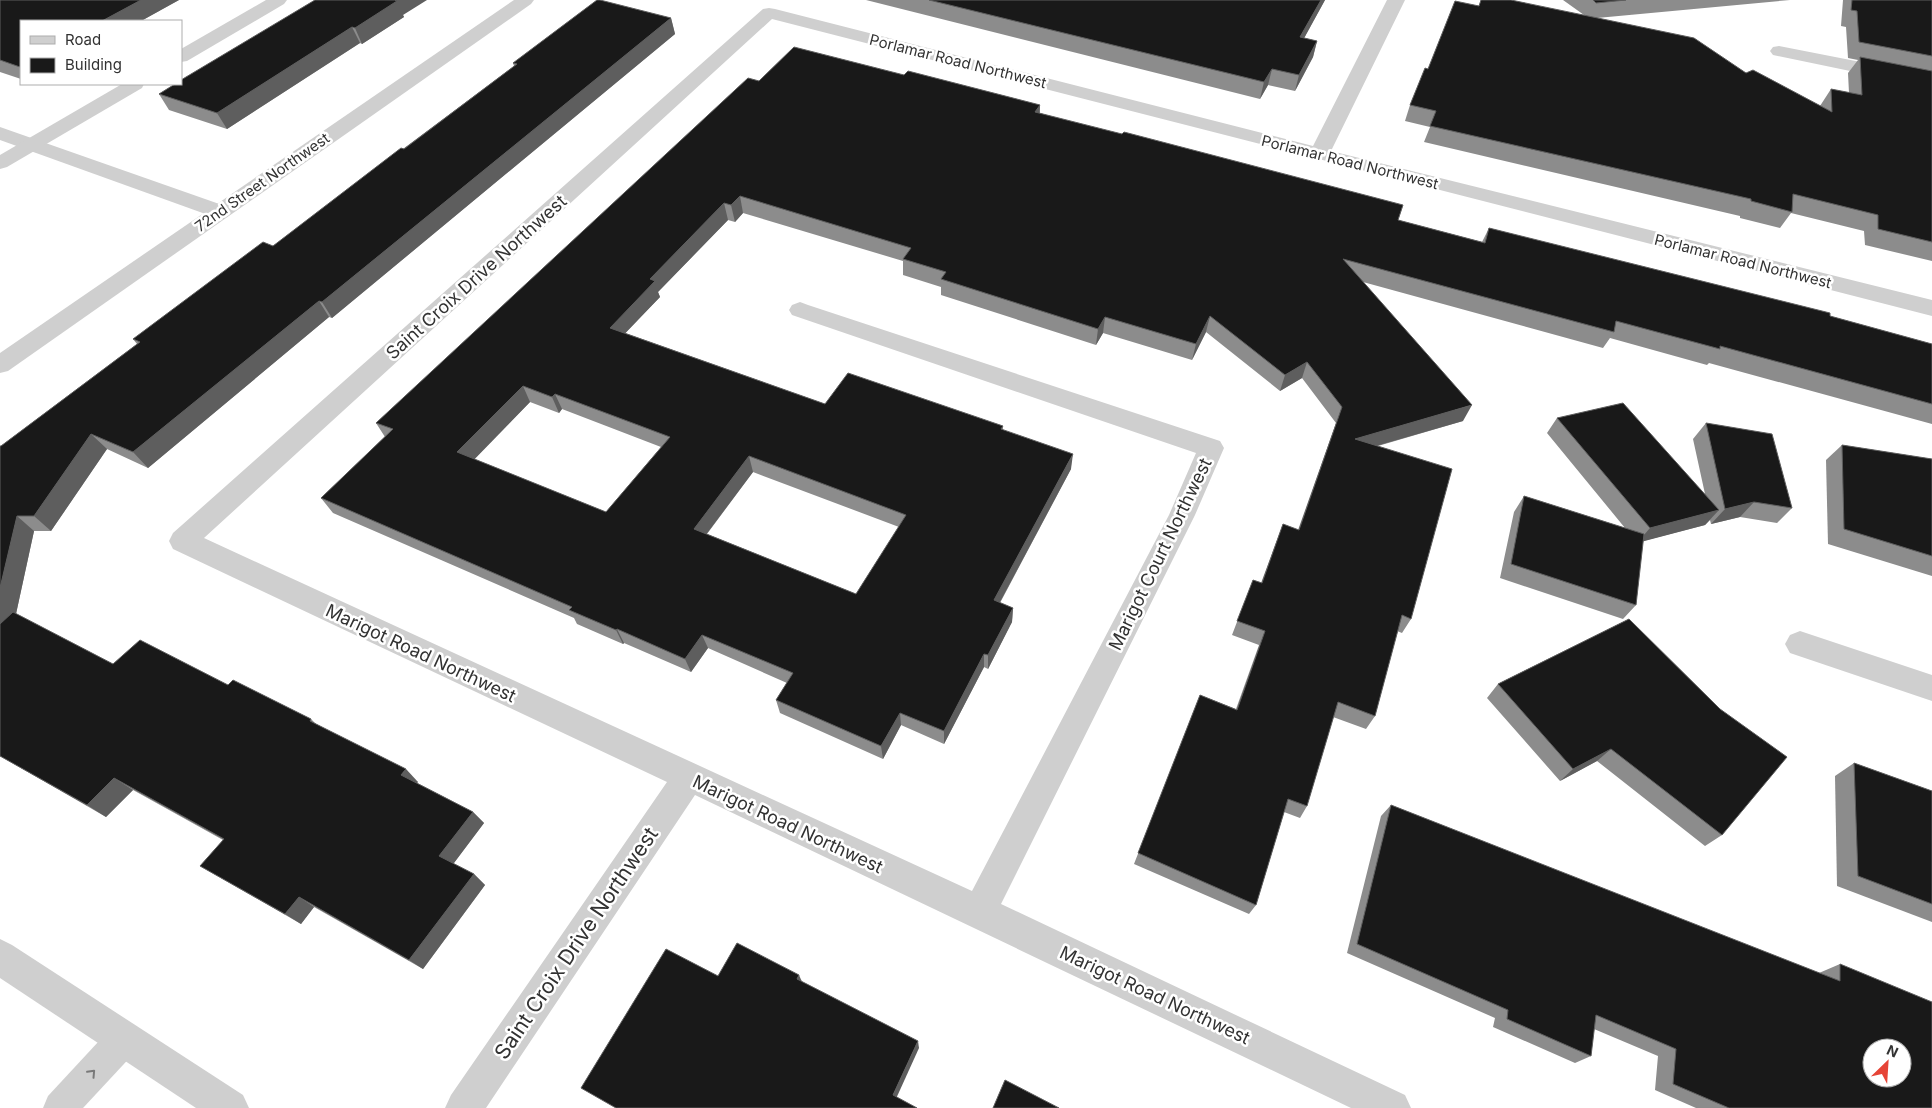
<svg xmlns="http://www.w3.org/2000/svg" width="1932" height="1108" viewBox="0 0 1932 1108" font-family="Inter,sans-serif">
<rect width="100%" height="100%" fill="#fff"/>
<g fill="none" stroke-linecap="round" stroke-linejoin="round">
<!-- service -->
<polygon fill="#cfcfcf" fill-rule="evenodd" points="124,1022 136,1027 141,1039 136,1051 83,1108 43,1108 48,1096 112,1027"/>
<!-- minor -->
<g fill="#cfcfcf" fill-rule="evenodd">
<polygon points="1387,0 1405,0 1331,151 1932,300 1932,316 772,19 204,538 972,891 1169,515 1196,453 792,315 789,310 792,305 800,302 808,305 1220,441 1224,448 1195,515 1001,904 1405,1095 1411,1108 1351,1108 695,795 486,1108 445,1108 451,1095 667,782 173,549 169,541 173,533 763,9 769,8 775,9 1313,146"/>
<polygon points="1779,46 1932,76 1932,88 1773,55 1770,51 1773,47"/>
<polygon points="0,127 225,206 229,211 225,216 218,218 211,216 0,140"/>
<polygon points="1800,631 1932,675 1932,701 1790,653 1785,644 1790,635"/>
</g>
<!-- tertiary -->
<g fill="#cfcfcf" fill-rule="evenodd">
<polygon points="266,0 287,0 284,4 187,61 181,62 181,49"/>
<polygon points="514,0 534,0 531,4 8,371 0,373 0,353"/>
<polygon points="122,84 144,84 142,88 7,167 0,169 0,155"/>
<polygon points="0,939 12,945 243,1095 249,1108 196,1108 0,978"/>
</g>
</g>
<!-- wall -->
<g fill="#8c8c8c" fill-rule="evenodd">
<polygon points="0,0 179,0 141,21 21,21 21,79 0,72"/>
<polygon points="315,0 403,15 404,17 362,44 360,43 227,129 169,110 159,94"/>
<polygon points="866,0 1325,0 1304,38 1317,41 1313,57 1295,91 1268,85 1260,99"/>
<polygon points="1563,0 1790,0 1597,18 1746,73 1820,106 1831,89 1849,93 1848,73 1858,60 1848,58 1846,27 1841,26 1843,0 1932,0 1932,261 1865,245 1864,231 1791,213 1780,228 1740,218 1740,216 1424,142 1430,127 1405,121 1410,105 1428,69 1479,6 1584,15"/>
<polygon points="671,18 675,34 332,318 329,317 148,468 107,449 51,531 34,531 16,614 113,664 228,685 311,719 316,724 418,782 417,783 473,812 484,823 453,864 474,874 485,885 423,969 314,907 301,924 200,866 223,840 133,790 106,817 0,756 1,446 137,344 133,339 273,246 514,66 513,63"/>
<path d="M904,75l136,30v8l358,107 84,22 7,-14 341,88 102,28v80l-223,-61 -2,2 -97,-27 -7,10 -240,-66 100,139 -85,25 33,173 -9,14 -5,-2 -22,85 -9,13 -33,-12 -26,89 -7,12 -16,-6 -28,93 -7,9 -115,-50 66,-169 36,14 23,-64 -27,-10 21,-55 8,3 22,-59 15,6 38,-107 -34,-45 -22,13 -74,-59 -14,28 -89,-27 -7,12 -155,-50v-8l-38,-12v-14l-160,-48 -8,9 -7,-2 -70,72 2,5 -35,36 200,71 178,22v4l68,39 -71,134 13,5 -1,14 -24,47 -4,-2 -40,77 -43,-19 -18,34 -103,-46 -4,-13 11,-17 -79,-35 -17,24 -67,-29 -1,1 -46,-20 -3,-6 -241,-105 -12,-15 64,-61 -9,-14 383,-342zM530,402l29,11 3,-4 99,38 -55,65 -132,-53zM753,472l146,55 -43,67 -149,-60z"/>
<polygon points="1557,418 1705,494 1693,439 1706,423 1792,508 1777,523 1740,517 1711,524 1710,520 1705,525 1643,541 1636,605 1623,619 1500,578 1514,512 1524,496 1625,528 1547,433"/>
<polygon points="1842,445 1932,459 1932,576 1828,544 1826,460"/>
<polygon points="1629,619 1722,835 1705,846 1597,761 1560,781 1487,698 1498,684"/>
<polygon points="1854,763 1932,791 1932,922 1837,886 1835,776"/>
<polygon points="1391,805 1819,973 1840,964 1932,1108 1696,1108 1655,1090 1658,1056 1594,1029 1591,1056 1575,1063 1493,1027 1495,1018 1347,953 1381,816"/>
</g>
<!-- shaded-wall -->
<g fill="#5e5e5e">
<polygon points="141,0 179,0 141,21 102,21"/>
<polygon points="396,0 427,0 403,15 404,17 362,44 355,28"/>
<polygon points="1321,0 1325,0 1296,53 1300,37"/>
<polygon points="671,18 675,34 332,318 322,302"/>
<polygon points="352,27 360,43 227,129 217,113"/>
<polygon points="1317,41 1313,57 1295,91 1299,75"/>
<polygon points="1272,69 1268,85 1260,99 1264,82"/>
<polygon points="1040,105 1039,122 1035,112"/>
<polygon points="740,196 743,213 735,222 731,205"/>
<polygon points="724,203 728,220 658,292 660,297 615,344 610,328 650,279"/>
<polygon points="319,301 329,317 148,468 133,452"/>
<polygon points="1210,316 1206,332 1192,360 1196,344"/>
<polygon points="1105,317 1103,333 1096,345 1098,329"/>
<polygon points="1307,362 1302,378 1280,391 1285,375"/>
<polygon points="523,386 530,402 466,468 457,452"/>
<polygon points="555,394 562,409 559,413 552,397"/>
<polygon points="1472,405 1463,421 1348,454 1355,439"/>
<polygon points="91,434 107,449 51,531 34,516"/>
<polygon points="1073,454 1071,469 993,615 994,600"/>
<polygon points="749,456 753,472 699,544 694,529"/>
<polygon points="1754,502 1740,517 1711,524 1725,509"/>
<polygon points="1719,510 1705,525 1637,543 1650,528"/>
<polygon points="17,516 34,531 14,623 0,627 0,588"/>
<polygon points="1013,608 1012,622 988,669 988,655"/>
<polygon points="617,629 624,643 623,644 616,630"/>
<polygon points="702,635 708,648 691,672 685,659"/>
<polygon points="984,654 984,667 944,744 944,731"/>
<polygon points="900,713 901,725 883,759 881,746"/>
<polygon points="1611,749 1597,761 1560,781 1573,769"/>
<polygon points="406,769 418,782 413,787 401,775"/>
<polygon points="114,778 133,790 106,817 87,805"/>
<polygon points="473,812 484,823 451,867 439,856"/>
<polygon points="474,874 485,885 423,969 409,960"/>
<polygon points="299,897 314,907 301,924 285,914"/>
<polygon points="799,975 803,984 797,979"/>
<polygon points="918,1041 919,1048 895,1101 893,1095"/>
</g>
<!-- building -->
<g fill="#191919" stroke="#5e5e5e" fill-rule="evenodd">
<polygon points="0,0 141,0 102,21 21,21 21,66 20,67 0,60"/>
<polygon points="315,0 396,0 395,0 397,1 355,28 352,27 217,113 159,94 175,84 181,84 181,80"/>
<polygon points="597,0 600,0 671,18 322,302 319,301 133,452 91,434 34,516 17,516 0,588 0,446 1,446 140,342 133,339 263,242 273,246 401,148 404,149 517,64 513,63"/>
<polygon points="929,0 1321,0 1300,37 1317,41 1299,75 1272,69 1264,82"/>
<polygon points="1481,0 1511,0 1694,38 1746,73 1753,70 1832,112 1831,89 1862,95 1860,57 1932,71 1932,242 1878,229 1878,215 1793,194 1792,212 1751,201 1751,199 1430,126 1436,111 1410,105 1425,68 1428,69 1455,1 1479,6"/>
<polygon points="1593,0 1626,0 1596,3"/>
<polygon points="1852,0 1932,0 1932,56 1859,42 1857,11 1851,10"/>
<path d="M794,47l110,28 4,-4 132,34 -5,7 87,22 2,-2 279,73 -5,15 87,23 4,-15 341,85v3l102,28v60l-212,-58v3l-104,-28 -2,11 -271,-73 129,146 -117,34 97,30 -41,150 -9,-4 -27,101 -37,-14 -31,104 -19,-7 -32,106 -118,-52 62,-158 37,15 28,-79 -28,-10 16,-41 9,3 21,-59 16,6 43,-123 -35,-45 -22,13 -75,-59 -14,28 -91,-27 -7,12 -157,-50 5,-7 -43,-13 8,-11 -171,-52 -9,9 -7,-2 -74,76 5,2 -45,47 215,76 23,-31 155,53 -2,3 72,25 -79,146 19,8 -25,47 -4,-1 -40,77 -44,-18 -19,33 -105,-46 17,-27 -91,-38 -17,24 -68,-30 -1,1 -47,-20 3,-3 -251,-109 72,-69 -17,-6 372,-345 11,3zM523,386l29,11 3,-3 115,43 -64,75 -149,-60zM749,456l157,59 -50,79 -162,-65z"/>
<polygon points="1623,403 1719,510 1650,528 1557,418"/>
<polygon points="1706,423 1772,434 1792,508 1754,502 1725,509"/>
<polygon points="1842,445 1932,459 1932,556 1844,529"/>
<polygon points="1524,496 1644,534 1636,605 1511,564"/>
<polygon points="13,612 113,664 140,640 228,685 233,680 311,719 310,721 406,769 401,775 473,812 439,856 474,874 409,960 299,897 285,914 200,866 224,839 114,778 87,805 0,756 0,624"/>
<polygon points="1629,619 1720,709 1787,757 1722,835 1611,749 1573,769 1498,684"/>
<polygon points="1854,763 1932,791 1932,904 1858,876"/>
<path d="M1391,805l449,176v-17l92,38v106h-203l-56,-24 3,-35 -80,-34 -5,41 -84,-37 1,-9 -151,-66zM1872,1048h30v30h-30z"/>
<polygon points="737,943 799,975 797,979 918,1041 893,1095 917,1108 616,1108 581,1088 666,949 718,976"/>
<polygon points="1005,1080 1059,1108 993,1108"/>
</g>
<!-- one-way arrows -->
<defs><path id="oneway-chevron" d="M-2-3.5L2.5 0L-2 3.5" fill="none" stroke-width="1.6" stroke-linecap="round" stroke-linejoin="round" transform="scale(1.25)"/></defs>
<use stroke="#797979" href="#oneway-chevron" transform="translate(92 1073) rotate(-47)"/>
<g text-anchor="middle" dominant-baseline="central" stroke-width="5" stroke-linejoin="round" paint-order="stroke">
<!-- far-street labels -->
<g font-size="15" fill="#323232" stroke="#fff">
<text transform="translate(958 61) rotate(14)">Porlamar Road Northwest</text>
<text transform="translate(1350 162) rotate(14)">Porlamar Road Northwest</text>
<text transform="translate(262 182) rotate(-35)">72nd Street Northwest</text>
<text transform="translate(1743 261) rotate(14)">Porlamar Road Northwest</text>
</g>
<!-- street labels -->
<g font-size="18" fill="#323232" stroke="#fff">
<text transform="translate(476 277) rotate(-42)">Saint Croix Drive Northwest</text>
<text transform="translate(1160 554) rotate(-64)">Marigot Court Northwest</text>
<text transform="translate(421 653) rotate(25)">Marigot Road Northwest</text>
<text transform="translate(788 824) rotate(25)">Marigot Road Northwest</text>
<text transform="translate(1155 995) rotate(25)">Marigot Road Northwest</text>
</g>
<!-- near-street labels -->
<g font-size="21" fill="#323232" stroke="#fff">
<text transform="translate(576 943) rotate(-56)">Saint Croix Drive Northwest</text>
</g>
</g>
<!-- legend -->
<rect x="20" y="20" width="162" height="65" fill="#ffffff" stroke="#adadad"/>
<rect x="30" y="36" width="25" height="8" fill="#cfcfcf" stroke="#adadad"/>
<text x="65" y="45" font-size="15" fill="#323232">Road</text>
<rect x="30" y="58" width="25" height="15" fill="#191919" stroke="#adadad"/>
<text x="65" y="70" font-size="15" fill="#323232">Building</text>
<!-- north arrow -->
<g transform="translate(1887 1063) rotate(25)"><circle r="24" fill="#ffffff" stroke="#adadad"/>
<path d="M0-4L9 19L0 12L-9 19Z" fill="#e64437"/>
<text y="-8" font-size="14" font-weight="bold" text-anchor="middle" fill="#323232">N</text>
</g>
</svg>
